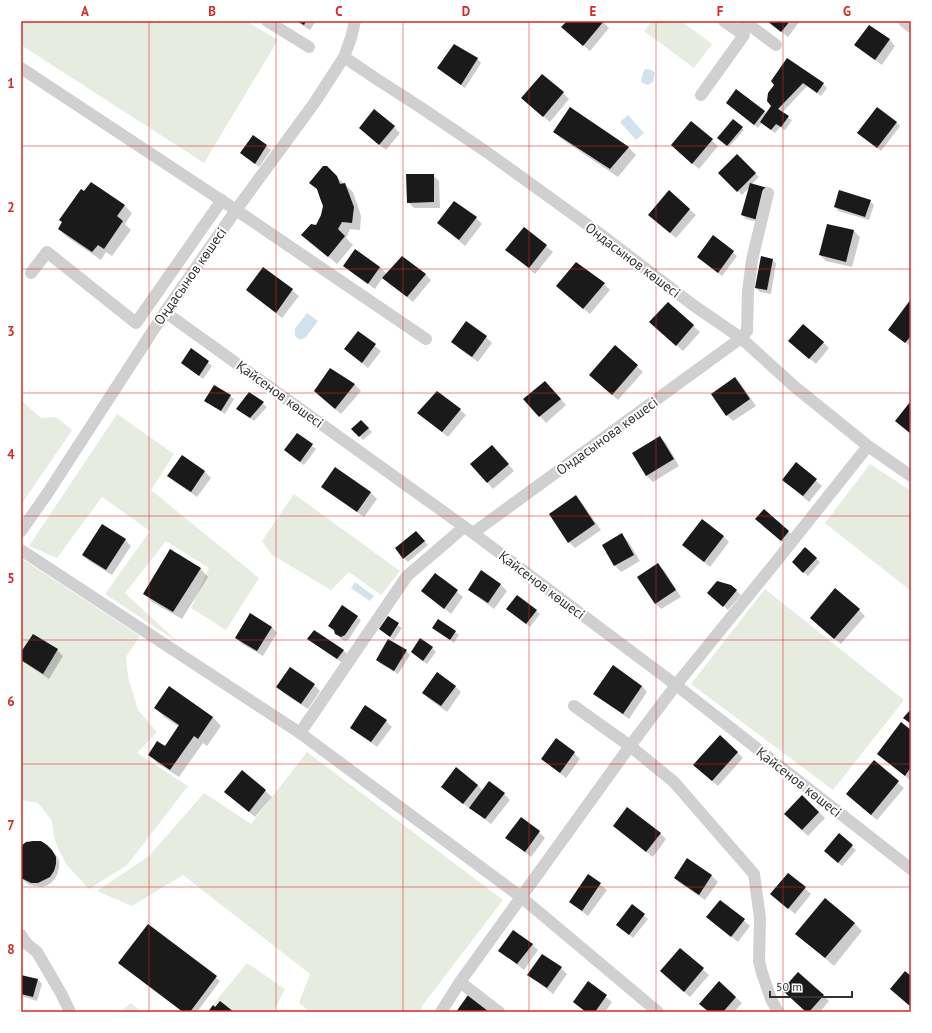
<svg xmlns="http://www.w3.org/2000/svg" width="932" height="1033" viewBox="0 0 932 1033" font-family="'PT Sans',sans-serif">
<rect width="100%" height="100%" fill="#fff"/>
<!-- green -->
<g fill="#e6ecdf">
<polygon points="21,21 246,21 278,40 204,163 21,45"/>
<polygon points="652,21 681,21 712,44 694,68 644,31"/>
<polygon points="21,400 41,418 56,417 72,430 21,505"/>
<polygon points="117,414 174,454 151,490 259,578 226,630 191,608 209,568 166,541 125,593 179,643 105,594 150,531 102,497 57,558 29,546"/>
<polygon points="870,464 911,491 911,591 825,523"/>
<polygon points="294,494 400,571 381,595 349,572 331,590 272,555 262,541"/>
<polygon points="22,559 140,636 126,657 128,677 138,710 157,732 137,753 188,786 127,865 89,889 67,865 58,848 54,837 52,821 38,803 21,800"/>
<polygon points="765,589 904,700 833,790 691,684"/>
<polygon points="307,752 503,900 422,1006 421,1012 310,1012 299,1003 310,974 183,875 132,906 97,891 149,856 204,793 251,824"/>
<polygon points="247,963 285,989 273,1012 207,1012"/>
<polygon points="131,1003 141,1012 121,1012"/>
</g>
<!-- water -->
<g fill="#cfe2ee">
<polygon points="645,69 652,70 655,73 653,82 648,85 641,82 643,72"/>
<polygon points="628,115 644,133 636,140 620,122"/>
<polygon points="307,313 318,321 306,337 300,340 295,336 295,329"/>
<polygon points="355,582 374,596 370,601 351,588"/>
</g>
<!-- shadow -->
<g fill="#0003">
<polygon points="295,21 316,21 310,30"/>
<polygon points="568,21 602,21 609,28 590,51 569,33"/>
<polygon points="768,21 800,21 788,37"/>
<polygon points="870,26 890,40 895,46 882,65 862,51 856,45"/>
<polygon points="454,45 478,59 481,63 465,88 438,68"/>
<polygon points="772,81 823,84 827,88 821,96 807,86 782,113 792,120 785,130 780,127 775,133 762,123 758,128 727,103 764,111 767,114 773,106 775,85"/>
<polygon points="563,93 569,99 550,122 529,104"/>
<polygon points="733,120 744,130 729,147 718,138"/>
<polygon points="691,122 718,146 699,169 678,151"/>
<polygon points="896,122 900,126 881,151 858,133"/>
<polygon points="394,127 400,133 386,150 360,128"/>
<polygon points="554,132 628,147 636,155 618,177 563,140"/>
<polygon points="253,136 271,150 259,167 245,156"/>
<polygon points="737,155 759,177 751,185 762,223 746,219 742,215 751,186 742,195 720,173"/>
<polygon points="331,172 353,192 361,216 360,230 350,229 346,238 353,245 337,264 303,235 316,226 319,223 324,206 318,190 310,182"/>
<polygon points="433,175 439,181 440,208 414,208 408,202"/>
<polygon points="669,192 696,215 676,238 655,221"/>
<polygon points="870,201 874,205 869,220 838,211 835,207"/>
<polygon points="454,202 476,218 482,224 465,246 438,223"/>
<polygon points="124,205 132,213 125,224 131,230 112,256 106,252 101,260 67,237 59,229"/>
<polygon points="524,228 553,252 535,274 513,255"/>
<polygon points="854,231 860,237 852,267 826,261 820,255"/>
<polygon points="356,250 380,267 387,275 425,274 431,280 413,302 383,277 375,289 350,271 344,266"/>
<polygon points="733,252 737,256 722,276 702,260"/>
<polygon points="772,260 776,263 771,294 760,292 756,288"/>
<polygon points="264,268 299,296 282,318 247,290"/>
<polygon points="604,284 610,290 590,314 563,291"/>
<polygon points="911,300 911,347 889,329"/>
<polygon points="668,303 700,332 683,351 657,328"/>
<polygon points="358,332 381,351 368,368 345,349"/>
<polygon points="486,337 492,343 478,362 458,348 453,342"/>
<polygon points="823,342 829,348 816,364 796,347"/>
<polygon points="615,346 643,372 618,400 596,380"/>
<polygon points="192,350 212,366 203,379 182,363"/>
<polygon points="331,369 355,385 361,391 341,414 321,397"/>
<polygon points="735,379 741,384 756,406 733,421 727,415 713,394"/>
<polygon points="215,386 234,399 225,414 206,401"/>
<polygon points="551,388 566,405 546,423 525,399"/>
<polygon points="250,394 267,407 254,421 241,412"/>
<polygon points="460,410 466,415 448,437 419,413"/>
<polygon points="361,421 372,432 363,440 353,429"/>
<polygon points="297,434 316,449 304,465 289,454"/>
<polygon points="660,437 666,443 679,466 653,482 647,476 633,453"/>
<polygon points="498,452 514,471 493,489 471,464"/>
<polygon points="182,457 205,472 211,478 197,497 175,482 169,476"/>
<polygon points="796,463 822,486 809,502 783,480"/>
<polygon points="335,468 371,493 377,499 364,517 328,492 322,487"/>
<polygon points="576,497 582,503 601,530 575,548 569,542"/>
<polygon points="764,510 792,535 785,544 760,522"/>
<polygon points="622,535 628,541 640,561 621,572 615,566 603,545"/>
<polygon points="420,536 428,545 408,562 404,558"/>
<polygon points="723,536 729,542 710,567 683,545"/>
<polygon points="125,540 131,546 112,575 89,561 83,555"/>
<polygon points="816,558 820,562 808,576 797,566"/>
<polygon points="658,565 664,570 681,597 661,609 655,603"/>
<polygon points="200,568 208,577 182,619 152,602 144,593"/>
<polygon points="482,571 501,585 507,591 494,609 475,595 469,589"/>
<polygon points="435,574 463,597 451,614 423,591"/>
<polygon points="731,586 741,595 728,610 713,596"/>
<polygon points="507,609 536,611 540,614 530,627"/>
<polygon points="859,610 865,616 841,644 817,624"/>
<polygon points="357,617 361,620 349,639 345,641 340,638 329,626"/>
<polygon points="388,618 402,628 394,640 380,629"/>
<polygon points="272,627 277,633 263,656 242,644 236,638"/>
<polygon points="434,628 455,632 459,635 454,643"/>
<polygon points="308,639 343,650 347,654 341,662"/>
<polygon points="432,648 436,652 427,664 412,652"/>
<polygon points="57,650 63,656 49,679 21,660 21,654"/>
<polygon points="406,651 410,655 398,674 381,664 377,660"/>
<polygon points="314,685 320,691 308,709 283,693 277,687"/>
<polygon points="455,686 461,692 447,712 429,699 423,693"/>
<polygon points="642,686 647,692 629,719 601,699 595,693"/>
<polygon points="169,687 213,717 221,726 207,746 203,743 179,777 157,763 149,754 165,748 179,727 163,716 155,708"/>
<polygon points="386,721 392,727 377,747 357,733 351,727"/>
<polygon points="911,731 911,781 878,754"/>
<polygon points="737,752 743,758 718,786 700,771"/>
<polygon points="574,753 580,759 566,778 542,759"/>
<polygon points="874,762 904,788 877,820 853,800"/>
<polygon points="242,771 272,797 255,817 231,797"/>
<polygon points="478,785 483,791 504,794 510,800 491,824 471,808 470,809 442,787"/>
<polygon points="819,812 825,818 808,836 791,820"/>
<polygon points="614,826 661,834 666,839 653,857"/>
<polygon points="539,832 545,838 531,857 507,838"/>
<polygon points="839,835 856,850 842,866 829,855"/>
<polygon points="47,845 56,855 59,861 59,868 57,875 53,881 48,885 42,887 29,885 21,878 21,847"/>
<polygon points="688,860 712,876 718,882 705,900 681,884 675,878"/>
<polygon points="789,874 811,894 795,914 778,899"/>
<polygon points="588,875 607,890 588,916 570,902"/>
<polygon points="721,901 750,926 738,942 708,917"/>
<polygon points="632,906 648,919 633,938 617,925"/>
<polygon points="854,923 862,931 834,966 797,934"/>
<polygon points="148,925 220,981 197,1012 183,1012 119,963"/>
<polygon points="532,944 538,950 524,970 500,951"/>
<polygon points="680,949 709,975 690,997 661,971"/>
<polygon points="561,968 567,974 553,994 529,975"/>
<polygon points="21,976 38,980 42,984 37,1001 21,996"/>
<polygon points="588,983 612,1002 605,1012 585,1012 574,1002"/>
<polygon points="719,983 742,1003 734,1012 709,1012"/>
<polygon points="823,995 829,1001 820,1012 807,1012"/>
</g>
<!-- building -->
<g fill="#1a1a1a">
<polygon points="297,21 306,21 304,25"/>
<polygon points="567,21 604,21 583,46 561,27"/>
<polygon points="767,21 790,21 781,32"/>
<polygon points="869,25 890,39 875,60 854,45"/>
<polygon points="454,44 478,58 461,85 437,68"/>
<polygon points="787,58 824,83 817,93 803,83 778,109 789,116 781,127 776,124 771,130 760,122 771,106 767,101 768,93 774,85 771,81"/>
<polygon points="542,74 564,92 543,117 521,98"/>
<polygon points="736,89 765,111 754,125 726,103"/>
<polygon points="570,107 629,147 610,169 553,132"/>
<polygon points="877,107 897,122 877,148 857,133"/>
<polygon points="374,109 395,126 379,145 359,128"/>
<polygon points="733,119 743,127 727,146 717,138"/>
<polygon points="691,121 713,139 692,164 671,145"/>
<polygon points="253,135 267,145 255,164 240,153"/>
<polygon points="737,154 756,173 737,192 718,173"/>
<polygon points="323,166 327,166 337,176 340,184 345,183 354,207 352,223 342,222 338,229 345,236 328,257 301,235 311,224 316,225 321,215 323,206 320,198 317,189 309,183"/>
<polygon points="406,174 434,174 434,202 407,203"/>
<polygon points="91,182 125,205 117,216 123,221 104,249 98,245 92,252 58,229 62,222 59,220 81,189 84,191"/>
<polygon points="750,183 767,188 758,220 741,215"/>
<polygon points="669,190 690,209 670,233 648,215"/>
<polygon points="839,190 871,200 865,217 834,207"/>
<polygon points="454,201 477,217 459,240 437,223"/>
<polygon points="827,224 854,230 846,262 819,255"/>
<polygon points="524,227 547,245 529,268 505,250"/>
<polygon points="713,235 734,251 718,273 697,257"/>
<polygon points="355,249 380,267 368,284 343,266"/>
<polygon points="402,256 426,274 407,297 382,278"/>
<polygon points="761,256 773,259 767,290 755,288"/>
<polygon points="576,262 605,283 583,309 556,286"/>
<polygon points="263,267 293,289 276,313 246,290"/>
<polygon points="911,299 911,336 905,343 888,330"/>
<polygon points="668,302 694,325 676,346 649,322"/>
<polygon points="466,321 487,336 472,357 451,342"/>
<polygon points="803,324 824,342 809,359 788,341"/>
<polygon points="358,331 376,344 362,363 344,349"/>
<polygon points="615,345 638,365 612,395 589,375"/>
<polygon points="191,348 209,361 199,376 181,363"/>
<polygon points="330,368 355,384 335,409 314,391"/>
<polygon points="735,377 750,399 726,416 711,394"/>
<polygon points="545,381 561,399 539,417 523,399"/>
<polygon points="214,385 231,395 221,411 204,401"/>
<polygon points="437,391 461,409 442,432 417,413"/>
<polygon points="249,392 264,402 250,418 236,409"/>
<polygon points="910,402 911,403 911,434 895,421"/>
<polygon points="361,420 369,428 359,437 351,429"/>
<polygon points="297,433 313,444 300,462 284,450"/>
<polygon points="660,436 674,459 646,476 632,453"/>
<polygon points="492,445 509,464 487,483 470,464"/>
<polygon points="182,455 205,471 191,492 167,476"/>
<polygon points="796,462 817,479 803,496 782,480"/>
<polygon points="335,467 371,492 357,512 321,487"/>
<polygon points="576,495 595,524 568,543 549,514"/>
<polygon points="764,509 789,531 781,541 755,519"/>
<polygon points="702,519 724,536 704,562 682,545"/>
<polygon points="102,524 126,539 106,570 82,555"/>
<polygon points="416,531 425,541 403,559 395,548"/>
<polygon points="622,533 634,555 614,566 602,545"/>
<polygon points="805,547 817,558 803,573 792,562"/>
<polygon points="170,549 201,568 173,612 143,594"/>
<polygon points="658,563 676,590 655,604 637,577"/>
<polygon points="481,570 501,584 488,603 468,590"/>
<polygon points="435,573 458,590 444,609 421,591"/>
<polygon points="717,581 731,585 737,590 723,607 707,593"/>
<polygon points="835,588 860,609 834,639 810,618"/>
<polygon points="517,595 537,610 526,624 506,609"/>
<polygon points="342,605 358,616 345,635 341,637 335,634 334,630 328,626"/>
<polygon points="250,613 272,627 257,651 235,638"/>
<polygon points="388,616 399,623 390,637 379,629"/>
<polygon points="438,619 456,631 450,640 432,628"/>
<polygon points="314,630 344,650 337,659 307,639"/>
<polygon points="33,634 58,649 43,674 21,660 21,652"/>
<polygon points="420,638 433,647 423,661 411,652"/>
<polygon points="388,639 407,650 394,671 376,660"/>
<polygon points="613,665 642,686 623,714 593,694"/>
<polygon points="290,667 315,684 301,704 276,687"/>
<polygon points="437,672 456,686 441,706 422,693"/>
<polygon points="169,686 213,717 198,739 194,736 170,770 148,755 157,741 165,746 179,725 154,708"/>
<polygon points="365,705 387,720 371,742 350,728"/>
<polygon points="911,709 911,724 903,718"/>
<polygon points="901,722 911,730 911,767 905,776 877,754"/>
<polygon points="720,735 738,752 712,781 693,765"/>
<polygon points="556,738 575,752 560,773 541,759"/>
<polygon points="874,760 899,781 871,815 846,794"/>
<polygon points="456,767 478,785 463,804 441,787"/>
<polygon points="242,770 266,790 249,812 224,792"/>
<polygon points="489,781 505,793 485,819 469,808"/>
<polygon points="802,795 819,812 802,830 784,814"/>
<polygon points="627,807 661,833 646,852 613,826"/>
<polygon points="521,817 540,831 525,852 505,838"/>
<polygon points="839,833 853,845 838,863 824,851"/>
<polygon points="33,841 41,841 47,845 52,850 56,857 56,864 54,871 50,877 38,883 31,883 21,878 21,846 26,842"/>
<polygon points="687,858 712,875 699,895 674,878"/>
<polygon points="788,873 806,887 788,909 770,894"/>
<polygon points="588,874 601,883 582,911 569,902"/>
<polygon points="825,898 855,923 825,958 795,934"/>
<polygon points="720,900 745,919 731,937 706,917"/>
<polygon points="632,904 645,914 629,935 616,925"/>
<polygon points="148,924 217,976 190,1012 183,1012 118,963"/>
<polygon points="513,930 533,944 517,964 498,951"/>
<polygon points="680,948 704,968 684,992 660,971"/>
<polygon points="542,954 562,967 547,988 527,975"/>
<polygon points="905,971 911,976 911,1007 890,989"/>
<polygon points="798,972 824,995 809,1012 806,1012 782,990"/>
<polygon points="21,975 38,979 33,997 21,994"/>
<polygon points="588,981 607,995 595,1012 586,1012 573,1002"/>
<polygon points="719,981 736,997 723,1012 709,1012 699,1004"/>
<polygon points="468,995 491,1012 456,1012"/>
<polygon points="220,1001 234,1012 208,1012 213,1005 215,1007"/>
</g>
<g fill="none" stroke-linecap="round" stroke-linejoin="round">
<!-- minor -->
<g stroke="#d0d0d0" stroke-width="12">
<polyline points="267,21 309,47"/>
<polyline points="744,21 776,45"/>
<polyline points="904,21 911,27"/>
<polyline points="344,57 375,78 420,107 488,153 599,233 693,305 741,338 795,387 868,446 911,476"/>
<polyline points="21,68 236,210 426,339"/>
<polyline points="701,95 744,35 724,21"/>
<polyline points="31,273 47,252 136,323 222,200"/>
<polyline points="165,312 473,533 676,685 911,869"/>
<polyline points="21,531 47,494 165,312 236,210 315,102 344,57 351,38 355,21"/>
<polyline points="473,533 741,338 747,331 748,292 752,260 768,193"/>
<polyline points="21,550 300,733 521,897 658,1012"/>
<polyline points="574,706 630,746 674,782 754,874 760,918 759,961 762,973 771,999 778,1012"/>
<polyline points="300,733 407,576 464,527"/>
<polyline points="21,935 27,944 37,952 62,995 70,1012"/>
<polyline points="441,1012 460,982"/>
<polyline points="499,1012 460,982 630,746 676,685 775,563 868,446"/>
</g>
</g>
<!-- grid -->
<path fill="none" stroke="#d62828" stroke-width="1" stroke-opacity="0.55" d="M149,21v991M276,21v991M403,21v991M529,21v991M656,21v991M783,21v991M21,146h890M21,269h890M21,393h890M21,516h890M21,640h890M21,764h890M21,887h890"/>
<g text-anchor="middle" dominant-baseline="central" stroke-width="4" stroke-linejoin="round" paint-order="stroke">
<!-- street labels -->
<g font-size="14" fill="#333" stroke="#fff">
<text transform="translate(633 260) rotate(37)">Ондасынов көшесі</text>
<text transform="translate(190 276) rotate(-55)">Оңдасынов көшесі</text>
<text transform="translate(280 394) rotate(36)">Қайсенов көшесі</text>
<text transform="translate(607 436) rotate(-36)">Ондасынова көшесі</text>
<text transform="translate(542 585) rotate(37)">Қайсенов көшесі</text>
<text transform="translate(799 782) rotate(38)">Қайсенов көшесі</text>
</g>
</g>
<!-- border -->
<rect width="932" height="1033" fill="none" stroke="#ffffff" stroke-width="44"/>
<!-- scale -->
<path d="M770 991v6h82v-6" fill="none" stroke="#333333" stroke-width="2"/>
<text x="776" y="991" font-size="12" fill="#333333" stroke="#ffffff" stroke-width="3" paint-order="stroke">50 m</text>
<rect x="22" y="22" width="888" height="989" fill="none" stroke="#d62828" stroke-width="1.5"/>
<g font-size="13" text-anchor="middle" font-weight="bold" fill="#d62828">
<text x="85" y="16">A</text>
<text x="212" y="16">B</text>
<text x="339" y="16">C</text>
<text x="466" y="16">D</text>
<text x="593" y="16">E</text>
<text x="720" y="16">F</text>
<text x="847" y="16">G</text>
<text x="11" y="88">1</text>
<text x="11" y="212">2</text>
<text x="11" y="336">3</text>
<text x="11" y="459">4</text>
<text x="11" y="583">5</text>
<text x="11" y="706">6</text>
<text x="11" y="830">7</text>
<text x="11" y="954">8</text>
</g>
</svg>
